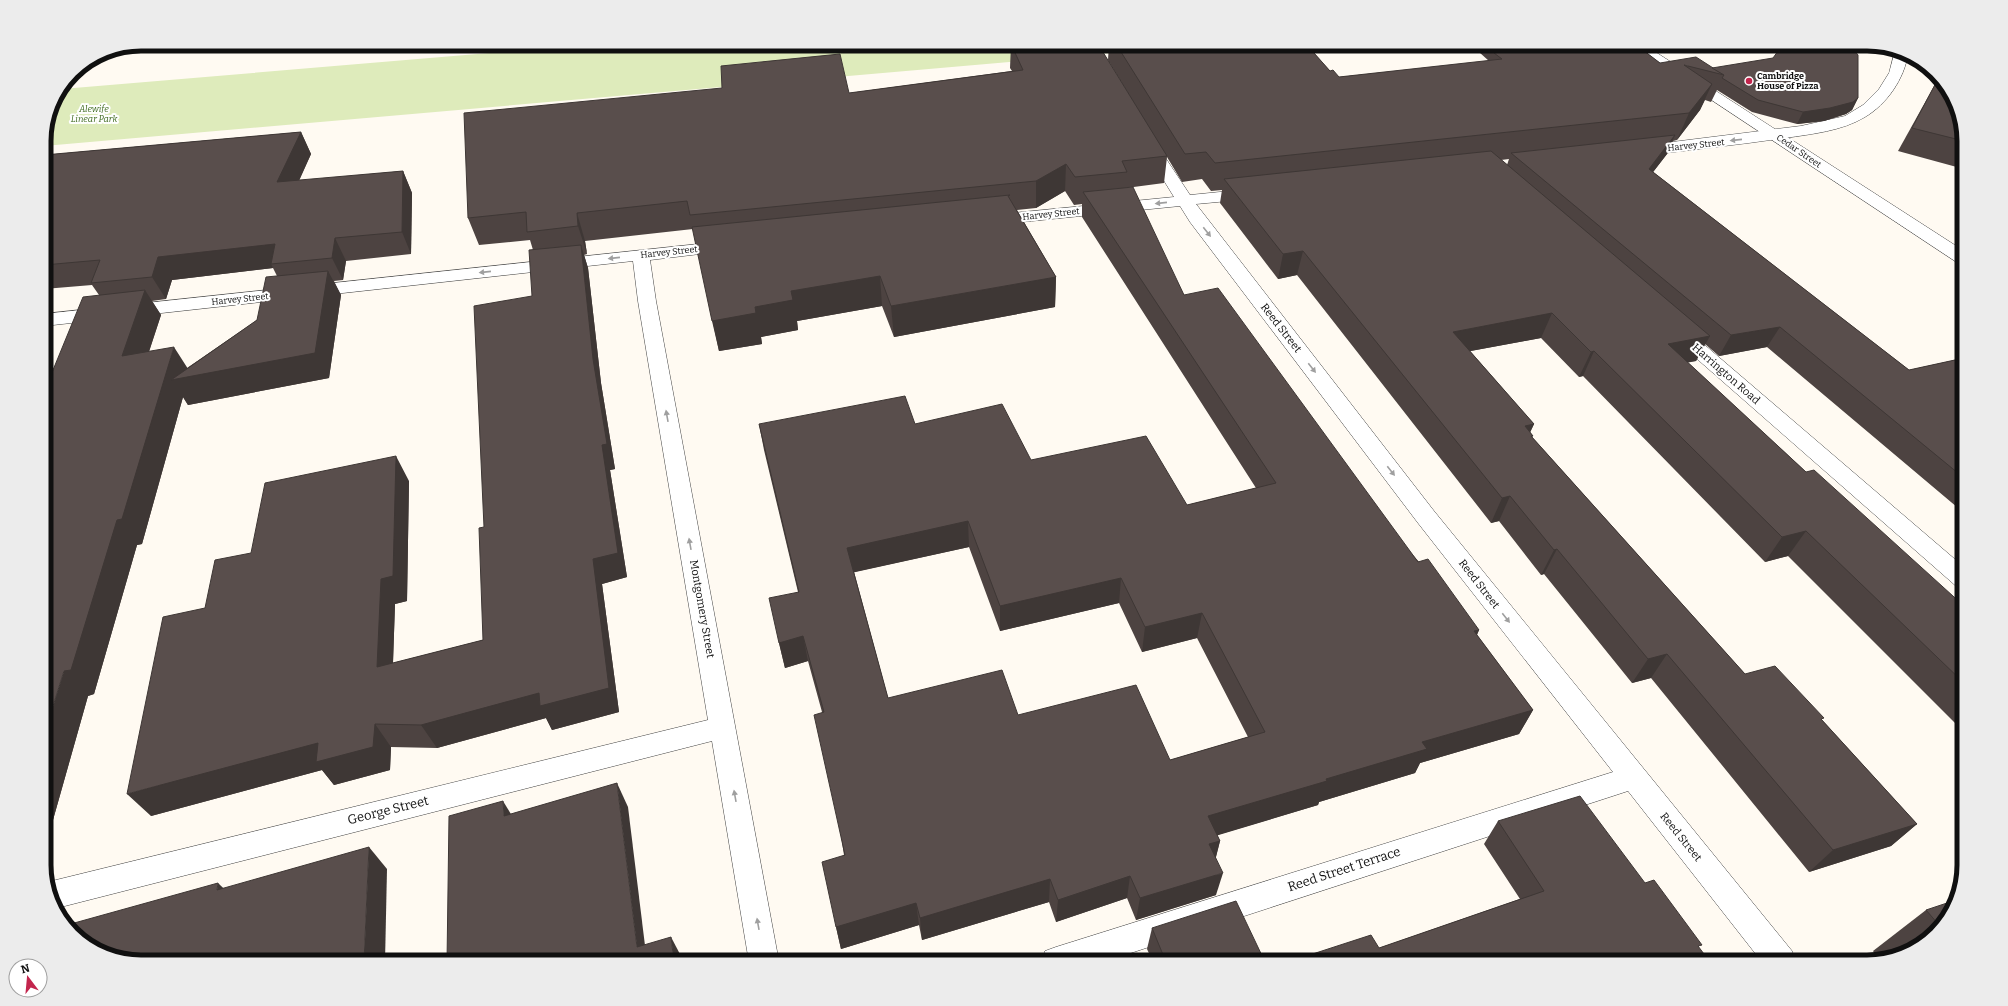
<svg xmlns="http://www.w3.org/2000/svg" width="2008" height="1006" viewBox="0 0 2008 1006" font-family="Bitter,serif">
<rect width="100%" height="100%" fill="#fffaf2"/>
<!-- green -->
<path fill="#deebbb" d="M597,44h211l2,5 56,-5h349l-1171,102c0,-21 6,-40 18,-57z"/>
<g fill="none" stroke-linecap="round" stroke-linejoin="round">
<defs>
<path id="service" d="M1684,44h21c-4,6 -14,8 -21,6l-2,-3z"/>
<g id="minor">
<path d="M1895,51l13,3c-4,25 -21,50 -43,63 -23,14 -53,17 -80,21 -48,7 -96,12 -145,18l-5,-2 -3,-3 3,-3 5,-2 161,-20 44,-10 18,-11 16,-16 10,-16z"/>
<polygon points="1150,140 1155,142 1190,195 1250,189 1256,191 1258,194 1256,197 1250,199 1196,204 1434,511 1792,951 1796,962 1762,962 1628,791 1103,962 1041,962 1045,951 1056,947 1613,772 1418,523 1190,222 1180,206 992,225 986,224 984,220 986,216 992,215 1174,197 1142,145 1145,142"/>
<polygon points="727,241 733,242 736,246 733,250 650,260 656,301 779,962 749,962 712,741 57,908 48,883 52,881 708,720 638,301 633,261 44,326 44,314"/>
<polygon points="1679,327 1686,329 1964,567 1964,589 1956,586 1672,337 1670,333 1672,329"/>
</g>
<polygon id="tertiary" points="1627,44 1643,44 1964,251 1964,264 1958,263"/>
</defs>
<!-- service casing -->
<use href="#service" stroke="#434343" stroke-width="1"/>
<!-- minor casing -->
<use href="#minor" stroke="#434343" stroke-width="1"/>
<!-- tertiary casing -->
<use href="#tertiary" stroke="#434343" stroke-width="1"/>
<!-- service -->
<use href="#service" fill="#fff" fill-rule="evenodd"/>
<!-- minor -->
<use href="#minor" fill="#fff" fill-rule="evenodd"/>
<!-- tertiary -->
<use href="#tertiary" fill="#fff" fill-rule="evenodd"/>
</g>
<!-- wall -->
<g fill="#4d4341" fill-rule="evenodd">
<path d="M1011,44h87l42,69 -32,-53 1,-16h197l24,27 9,6 150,-16 -19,-17h165l25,19 52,5 146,30 -6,12 -6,4 -22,7 -27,3 -45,-12 -35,-22 -6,12 -6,-2 -5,10 -23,30 -4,1 -6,13 -14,18 256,198 55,-12v155l-197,-166 -48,9 -14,-12 -9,17 -9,1 119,110 158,134v133l-5,-5 4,-3 -175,-175 -23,6 -182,-186 -4,1 -38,-39 -71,13 64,73 -4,8 3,4 -1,1 213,237 77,46 95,104 -26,22 -82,26 -158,-194 -19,5 -88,-109 -3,1 -42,-54 -8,2 -194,-248 -19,4 -58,-76 2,-13 -11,1 -9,-12 -20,3 -15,-25 -3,26 -38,5 58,107 295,335 -2,5 56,75 -14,24 -99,29 -5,10 -96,29 -1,3 -101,30 3,6 -4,16v38l-80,25 -9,-22 -71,24 -7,-20 -127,38 -3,-15 -78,24 -5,-22 8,-72 -22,-143 -14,-51 -23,7 -6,-25 19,-51 -34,-142 -5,-26h156l116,36 156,45 69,-17 -174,-271v-13l-8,1 -9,-14 -29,17 -19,2 39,67 -1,30 -161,30 -12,-31 -85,15 1,9 -37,7 1,7 -43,7 -26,-122 -108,12 2,13 -3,1 4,13 13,115 14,86 -5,1 17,107 -25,7 17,128 -67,18 -6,-12 -109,30 -46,-1 -1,23 -56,15 -12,-15 -171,46 54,-208 46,-55 158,-72 -2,120 -12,3 -2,59 90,-23 1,-113 48,-231 1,-46 -3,-10 -51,5 -11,-27 381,-125 163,-22 -2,-3zM1509,159l-2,6 -6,-5zM969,547l31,84 119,-28 23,49 55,-14 51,99 -78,23 -152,-45 -130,-17 -34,-126z"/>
<polygon points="1938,79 1948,87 1964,135 1964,169 1898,151"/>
<path d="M301,132l10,22 -12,27 104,-10 9,22 -1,61 -65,7 -3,19 -9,1 7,14 -12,83 -141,27 -5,-8 -41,147 -5,1 -43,149 -6,2 -37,131 48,-532 -7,-10 -48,4v-134zM273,268l4,8 -20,44 -70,48 -38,-16 12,-37 -9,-14 14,-2 6,-19z"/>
<polygon points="1498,821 1645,883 1699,947 1379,948 1520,899 1484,844"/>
<polygon points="1954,907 1921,946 1878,959 1873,951 1926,910"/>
<polygon points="1152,928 1265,962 1153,962 1147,949"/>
</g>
<!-- shaded-wall -->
<g fill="#3e3735">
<polygon points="308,44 407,44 313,53"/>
<polygon points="1712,84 1700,110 1677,140 1689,113"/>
<polygon points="1858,98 1852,110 1846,114 1824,121 1797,124 1803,112"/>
<polygon points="301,132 311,154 288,204 277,182"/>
<polygon points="1675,135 1667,154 1640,189 1649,169"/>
<polygon points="1066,164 1065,191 1036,208 1036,181"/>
<polygon points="403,171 412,193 411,254 402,232"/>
<polygon points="577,213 585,241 587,254 578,226"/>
<polygon points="335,238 346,261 343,280 332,258"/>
<polygon points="275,244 271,264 273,268 172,280 166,299 152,277 158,257"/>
<polygon points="581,245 588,268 601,383 615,469 610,470 627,577 602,584 619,712 552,730 546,718 437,748 421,725 593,559 593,359"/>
<polygon points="1303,251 1297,275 1278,279 1283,254"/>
<polygon points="328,271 341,295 329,378 188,405 183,397 142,544 137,545 94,694 88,696 51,827 44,828 44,735 64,671 117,520 174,347 190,372"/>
<polygon points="880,276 882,306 797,321 798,330 761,337 762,344 719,351 712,321 755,307 791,291"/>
<polygon points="1056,277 1055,307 894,337 891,306"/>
<polygon points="145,290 161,315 139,381 122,356"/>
<polygon points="1552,313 1541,338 1444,356 1453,332"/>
<polygon points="1780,327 1767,347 1719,356 1731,335"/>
<polygon points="1710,336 1696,361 1655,369 1668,344"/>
<polygon points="1594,351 1583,376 1579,377 1591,352"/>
<polygon points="1960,409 1964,409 1964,425"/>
<polygon points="1534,424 1522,450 1525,426"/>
<polygon points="396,456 409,481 407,601 395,604 392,691 377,667 381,579"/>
<polygon points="1510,496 1499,521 1491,523 1502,498"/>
<polygon points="968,521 969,547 851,573 847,548"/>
<polygon points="1806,531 1788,556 1765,562 1782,537"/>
<polygon points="1557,549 1544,574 1541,575 1554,550"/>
<polygon points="1121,578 1119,603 1000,631 1000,606"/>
<polygon points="1202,613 1197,638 1142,652 1145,627"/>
<polygon points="1479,630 1467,655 1474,631"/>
<polygon points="803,636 808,661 785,668 779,643"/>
<polygon points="1667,654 1651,678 1632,683 1648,659"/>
<polygon points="1533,710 1519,734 1420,763 1415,773 1319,802 1318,805 1202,840 1208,816 1326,779 1422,742"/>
<polygon points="375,724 391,747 390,770 334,785 322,770 151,816 127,794"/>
<polygon points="617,783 628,807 647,962 637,947"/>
<polygon points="503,801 517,824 504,816"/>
<polygon points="1917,824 1891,846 1809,872 1833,850"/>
<polygon points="1220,841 1214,864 1209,844"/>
<polygon points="369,847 387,869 385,962 364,962"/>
<polygon points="1223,873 1216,895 1136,920 1140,898"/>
<polygon points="1130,876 1127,898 1056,922 1058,900"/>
<polygon points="1050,879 1049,902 922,940 920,918"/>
<polygon points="218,883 241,905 217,890"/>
<polygon points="916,903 919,925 841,949 836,927"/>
<polygon points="67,919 95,940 81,937 66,924"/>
<polygon points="671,937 682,958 682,962 674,962"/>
</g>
<!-- building -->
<g fill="#594e4c" stroke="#3e3735" fill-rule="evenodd">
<polygon points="1011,44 1098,44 1167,156 1122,161 1127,172 1075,177 1066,164 1036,181 690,215 687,201 577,213 578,226 527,232 526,212 468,218 464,113 722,88 721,66 840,54 849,93 1023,70"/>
<polygon points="1116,44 1306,44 1330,71 1333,70 1339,77 1502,59 1494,53 1515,50 1507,44 1635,44 1660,63 1696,57 1724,75 1684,65 1712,84 1689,113 1215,163 1206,152 1185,154"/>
<polygon points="1783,44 1849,44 1858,55 1858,98 1853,102 1830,108 1803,112 1758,100 1722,78 1724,75 1712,68 1773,58"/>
<polygon points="1938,79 1948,87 1964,135 1964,141 1912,128"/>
<polygon points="301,132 277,182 403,171 402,232 335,238 332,258 271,264 275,244 158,257 152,277 91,283 100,260 44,265 44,155"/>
<polygon points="1675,135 1649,169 1909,370 1964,358 1964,409 1960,409 1964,413 1964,478 1780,327 1731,335 1511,153"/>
<polygon points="1491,151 1710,336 1668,344 1806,472 1814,470 1964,606 1964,683 1806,531 1782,537 1594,351 1591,352 1552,313 1453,332 1534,424 1525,426 1533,436 1531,436 1745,674 1775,666 1824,718 1821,719 1917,824 1833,850 1667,654 1648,659 1557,549 1554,550 1510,496 1502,498 1303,251 1283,254 1224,179"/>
<path d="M1133,187l51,108 34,-7 200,274 10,-3 51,71 -5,1 59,79 -111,32 5,7 -101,30 1,2 -119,35 12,25 -11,3 14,29 -83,25 -10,-22 -72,24 -8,-21 -130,39 -4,-15 -80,24 -14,-65 23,-7 -31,-140 10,-3 -21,-76 -24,7 -10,-45 30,-6 -40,-168 146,-28 10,28 87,-20 29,56 115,-24 41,69 89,-22 -193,-291zM968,521l32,85 121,-28 24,49 57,-14 63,119 -95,28 -34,-75 -118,30 -16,-45 -114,28 -41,-150z"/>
<polygon points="1010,195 1008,196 1056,277 891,306 880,276 791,291 793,300 755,307 756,313 712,321 692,227"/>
<polygon points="581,245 593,359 607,444 602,445 618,553 593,559 609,688 540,706 539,693 421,725 375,724 373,747 316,762 318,743 127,794 163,617 205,608 215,560 251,553 265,483 396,456 393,576 381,579 377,667 483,640 479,528 484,527 474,306 532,296 529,250"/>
<polygon points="328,271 315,353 171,380 257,320 266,277"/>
<polygon points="145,290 122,356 174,347 122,519 117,520 71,670 64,671 44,735 44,392 83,297"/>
<polygon points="617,783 637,947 671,937 674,962 447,962 449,816 503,801 504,816"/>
<polygon points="1580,796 1645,883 1654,880 1702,945 1698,946 1710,962 1288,962 1371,935 1379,948 1544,891 1498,821"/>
<polygon points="369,847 364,962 141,962 99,952 67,925 218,883 217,890"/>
<polygon points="1956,900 1954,907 1939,925 1926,910"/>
<polygon points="1236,901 1265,962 1166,962 1152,928"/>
<polygon points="67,919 66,924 62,920"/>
</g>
<!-- one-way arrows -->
<defs><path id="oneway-solid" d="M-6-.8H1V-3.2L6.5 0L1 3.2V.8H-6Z"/></defs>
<g fill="#9f9f9f">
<use href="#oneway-solid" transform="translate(1736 140) rotate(174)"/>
<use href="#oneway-solid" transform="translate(1161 203) rotate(174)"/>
<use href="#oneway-solid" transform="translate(1207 232) rotate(52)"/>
<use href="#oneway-solid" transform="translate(614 258) rotate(174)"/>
<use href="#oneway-solid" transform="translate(485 272) rotate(174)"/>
<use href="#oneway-solid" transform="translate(1312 368) rotate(52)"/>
<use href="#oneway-solid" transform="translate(667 416) rotate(-100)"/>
<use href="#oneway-solid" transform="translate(1391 471) rotate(52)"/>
<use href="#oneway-solid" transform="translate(690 544) rotate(-100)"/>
<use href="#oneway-solid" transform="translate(1506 618) rotate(52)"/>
<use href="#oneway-solid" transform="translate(735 796) rotate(-100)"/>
<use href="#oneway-solid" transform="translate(758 924) rotate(-100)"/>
</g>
<!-- markers -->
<circle fill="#c3254d" stroke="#fff" stroke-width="1.5" cx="1749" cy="81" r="4"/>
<g text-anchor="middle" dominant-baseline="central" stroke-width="4" stroke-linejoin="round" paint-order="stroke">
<!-- far-poi labels -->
<g font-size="9" font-weight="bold" fill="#101010" stroke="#fff" text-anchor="start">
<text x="1757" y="76">Cambridge<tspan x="1757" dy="10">House of Pizza</tspan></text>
</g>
<!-- far-park labels -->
<g font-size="9" font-style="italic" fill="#3d691e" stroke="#fff">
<text x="94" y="109">Alewife<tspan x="94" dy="10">Linear Park</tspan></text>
</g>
<!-- far-street labels -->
<g font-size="9" fill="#101010" stroke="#fff">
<text transform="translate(1696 145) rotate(-6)">Harvey Street</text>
<text transform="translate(1799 151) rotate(34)">Cedar Street</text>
<text transform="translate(1051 214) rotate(-6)">Harvey Street</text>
<text transform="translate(669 252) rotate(-6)">Harvey Street</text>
<text transform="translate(240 299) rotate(-6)">Harvey Street</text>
</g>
<!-- street labels -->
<g font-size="11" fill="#101010" stroke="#fff">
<text transform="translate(1281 328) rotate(52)">Reed Street</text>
<text transform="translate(1726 374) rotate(41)">Harrington Road</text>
<text transform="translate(1479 584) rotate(52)">Reed Street</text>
<text transform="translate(702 609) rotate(80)">Montgomery Street</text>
<text transform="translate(1681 837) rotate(51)">Reed Street</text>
</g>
<!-- near-street labels -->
<g font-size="13" fill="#101010" stroke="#fff">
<text transform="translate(388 810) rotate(-14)">George Street</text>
<text transform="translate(1344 869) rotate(-18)">Reed Street Terrace</text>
</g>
</g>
<!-- crop -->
<path d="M0 0H2008V1006H0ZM141 51H1867A90 90 0 0 1 1957 141V865A90 90 0 0 1 1867 955H141A90 90 0 0 1 51 865V141A90 90 0 0 1 141 51Z" fill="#ececec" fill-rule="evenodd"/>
<path fill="none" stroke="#101010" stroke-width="5" d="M141 51H1867A90 90 0 0 1 1957 141V865A90 90 0 0 1 1867 955H141A90 90 0 0 1 51 865V141A90 90 0 0 1 141 51Z"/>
<!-- north arrow -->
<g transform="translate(28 978) rotate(344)"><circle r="19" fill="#ffffff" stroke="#9f9f9f"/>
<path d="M0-3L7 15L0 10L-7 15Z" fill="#c3254d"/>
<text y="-6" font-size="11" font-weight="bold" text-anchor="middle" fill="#101010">N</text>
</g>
</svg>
